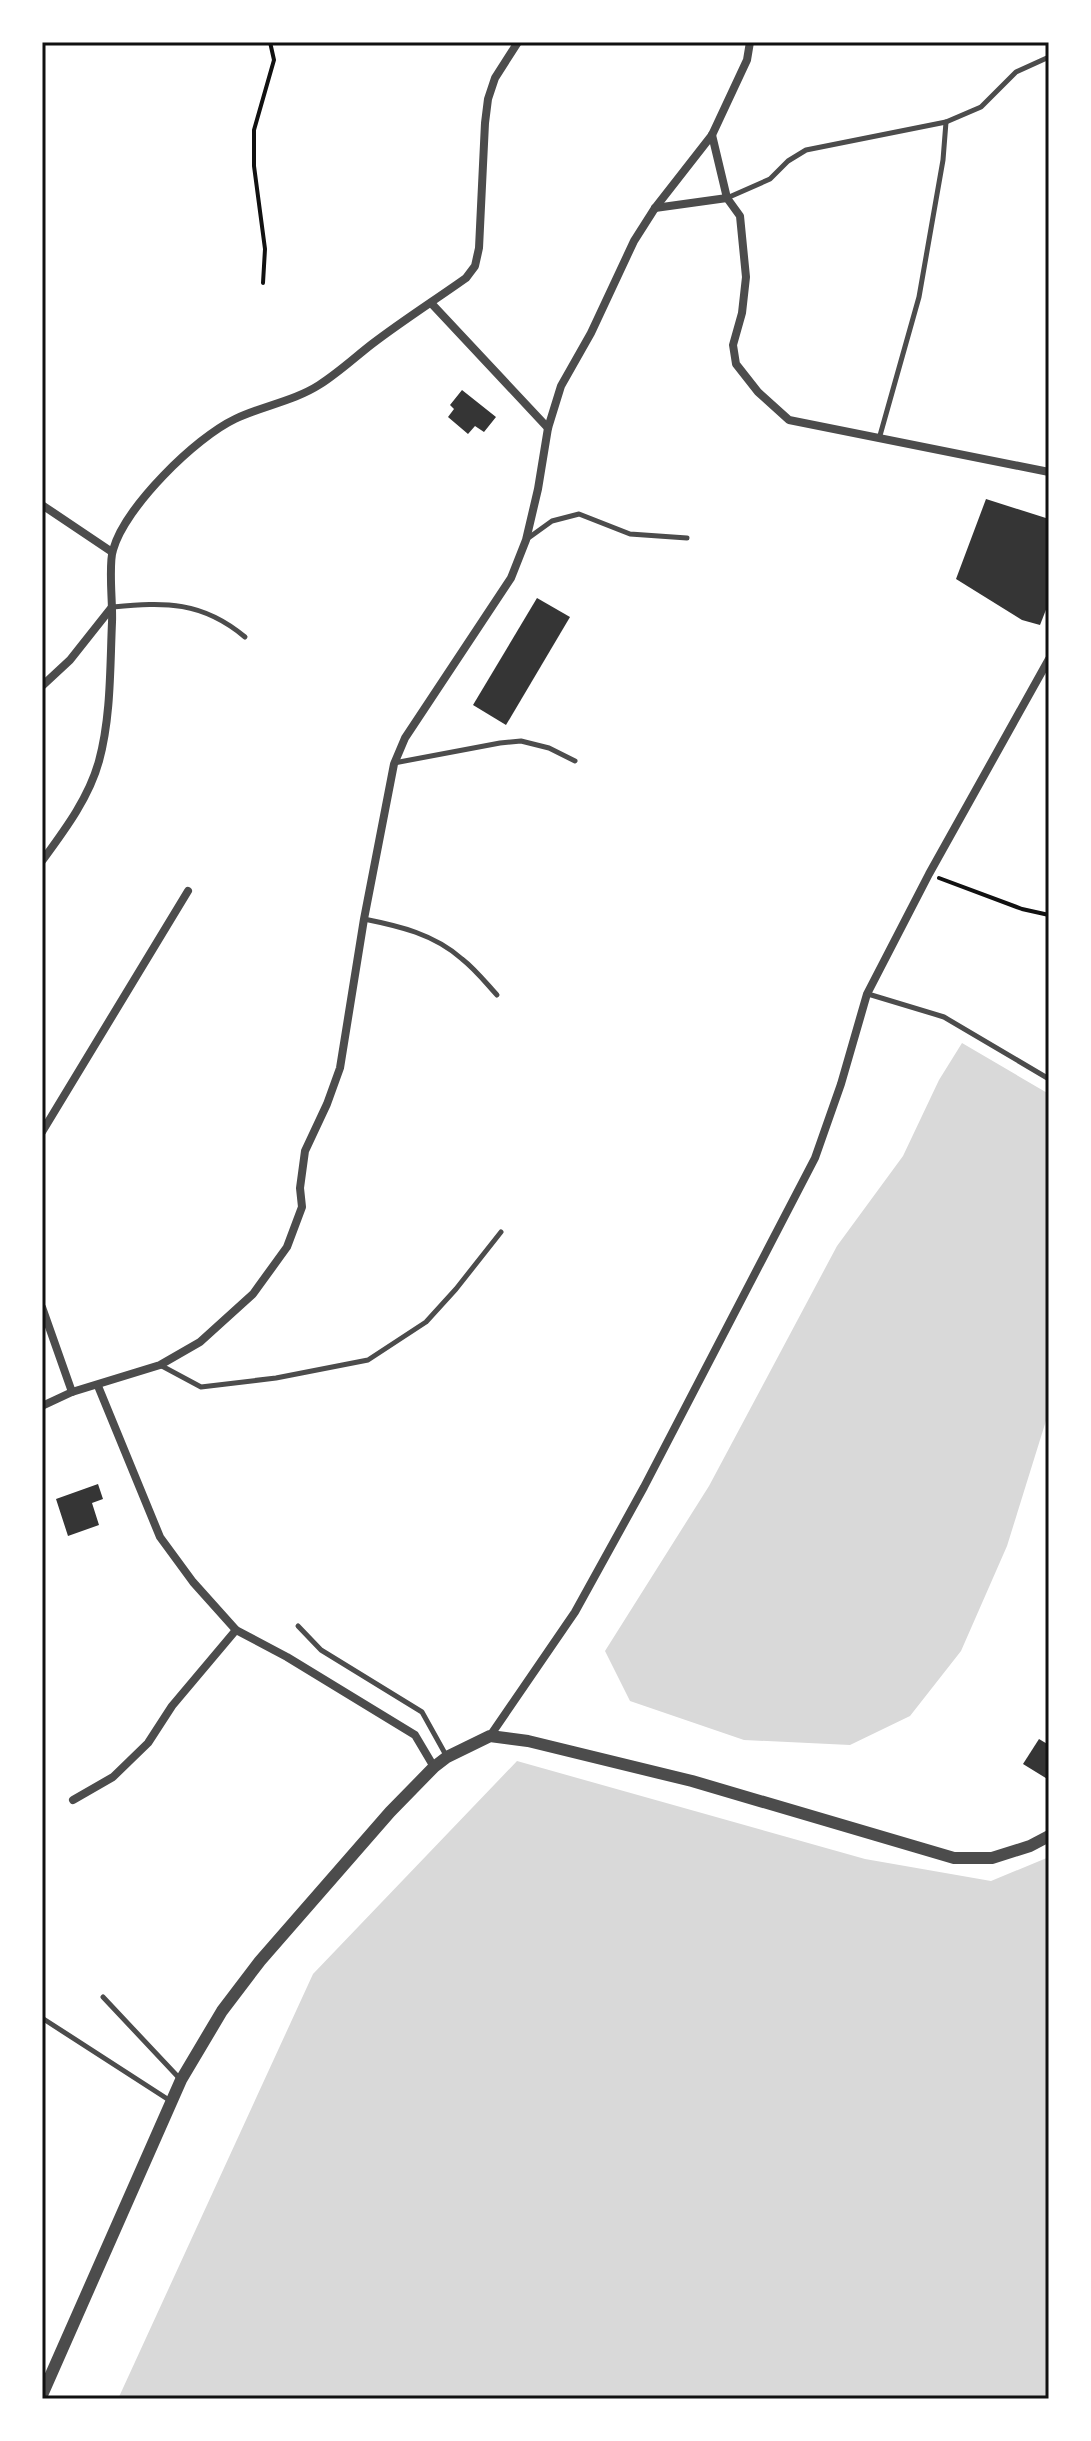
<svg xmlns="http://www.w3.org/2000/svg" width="1091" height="2441" viewBox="0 0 1091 2441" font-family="'PT Sans Narrow',sans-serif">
<rect width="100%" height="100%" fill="#fff"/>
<!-- water -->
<g fill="#d9d9d9">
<polygon points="962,1043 1049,1094 1049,1411 1007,1546 961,1651 910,1716 850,1745 744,1740 630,1701 605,1651 709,1486 837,1246 903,1156 939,1080"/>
<polygon points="517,1761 865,1859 991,1881 1049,1857 1049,2399 118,2399 313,1974"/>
</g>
<!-- building -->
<g fill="#353535">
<polygon points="462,390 496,417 484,432 475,426 468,434 448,417 454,409 450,405"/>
<polygon points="986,499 1049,519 1049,602 1040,625 1022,620 956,579"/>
<polygon points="537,598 570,617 506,725 473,705"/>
<polygon points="98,1484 103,1499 92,1503 99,1525 68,1536 56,1499"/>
<polygon points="1039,1739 1049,1745 1049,1780 1023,1764"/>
</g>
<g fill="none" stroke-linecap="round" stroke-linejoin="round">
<!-- path -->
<g stroke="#111" stroke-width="4">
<polyline points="263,283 265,249 254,166 254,130 274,60 270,42"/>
<polyline points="939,878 1022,909 1049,915"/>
</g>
<!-- service -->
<g stroke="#4c4c4c" stroke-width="5">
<polyline points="727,198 770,179 788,161 806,150 946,122 981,107 1016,72 1049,57"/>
<polyline points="879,439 919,297 943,160 946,122"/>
<polyline points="527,539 552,521 579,514 630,534 687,538"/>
<path d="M113,607c52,-5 89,-6 132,30"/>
<polyline points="394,763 500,743 521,741 549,748 575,761"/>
<path d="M364,919c35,7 70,15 98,40 13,10 24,24 35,36"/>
<polyline points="868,994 944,1017 1049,1079"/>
<polyline points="160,1365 201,1387 276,1378 368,1360 426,1322 456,1289 501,1232"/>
<polyline points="298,1626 321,1650 422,1712 447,1757"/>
<polyline points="103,1997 181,2080"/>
<polyline points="42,2018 169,2100"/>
</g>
<!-- minor -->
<g stroke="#4c4c4c" stroke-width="8">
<polyline points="712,135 727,198 740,216 746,277 742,313 733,345 736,364 758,392 789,420 1049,472"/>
<polyline points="655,208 727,198"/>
<polyline points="431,303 548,428"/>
<polyline points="42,505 112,552"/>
<polyline points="42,686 70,660 112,607"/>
<path d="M42,861c22,-30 47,-63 57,-100 12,-44 11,-93 13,-139 1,-18 -4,-57 1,-72 12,-43 82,-112 122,-131 27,-13 59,-18 84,-34 19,-12 35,-27 53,-41 30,-23 63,-44 94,-66l9,-12 4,-18 6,-125 3,-24 7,-21 23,-36"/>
<polyline points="42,1132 188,891"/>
<polyline points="42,1307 72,1392"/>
<polyline points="98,1386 160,1537 193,1582 236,1630 287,1657 415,1735 434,1767"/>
<polyline points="42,1406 72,1392 160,1365 200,1342 253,1294 287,1247 302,1207 300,1188 305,1151 327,1104 340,1068 364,919 394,764 405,738 511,578 526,540 538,489 548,428 561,386 591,333 634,241 655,208 712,135 747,60 750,42"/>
<polyline points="490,1736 575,1612 644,1487 815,1158 841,1084 867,994 929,874 1049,659"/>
<polyline points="73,1800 113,1777 148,1743 172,1706 236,1630"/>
</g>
<!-- tertiary -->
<polyline stroke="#4c4c4c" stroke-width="12" points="42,2395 181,2080 222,2011 260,1961 390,1812 434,1767 447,1757 490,1736 528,1741 692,1781 954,1858 992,1858 1030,1846 1049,1836"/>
</g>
<!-- border -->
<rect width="1091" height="2441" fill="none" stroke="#ffffff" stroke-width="88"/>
<rect x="44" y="44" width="1003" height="2353" fill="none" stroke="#111" stroke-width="3"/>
</svg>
